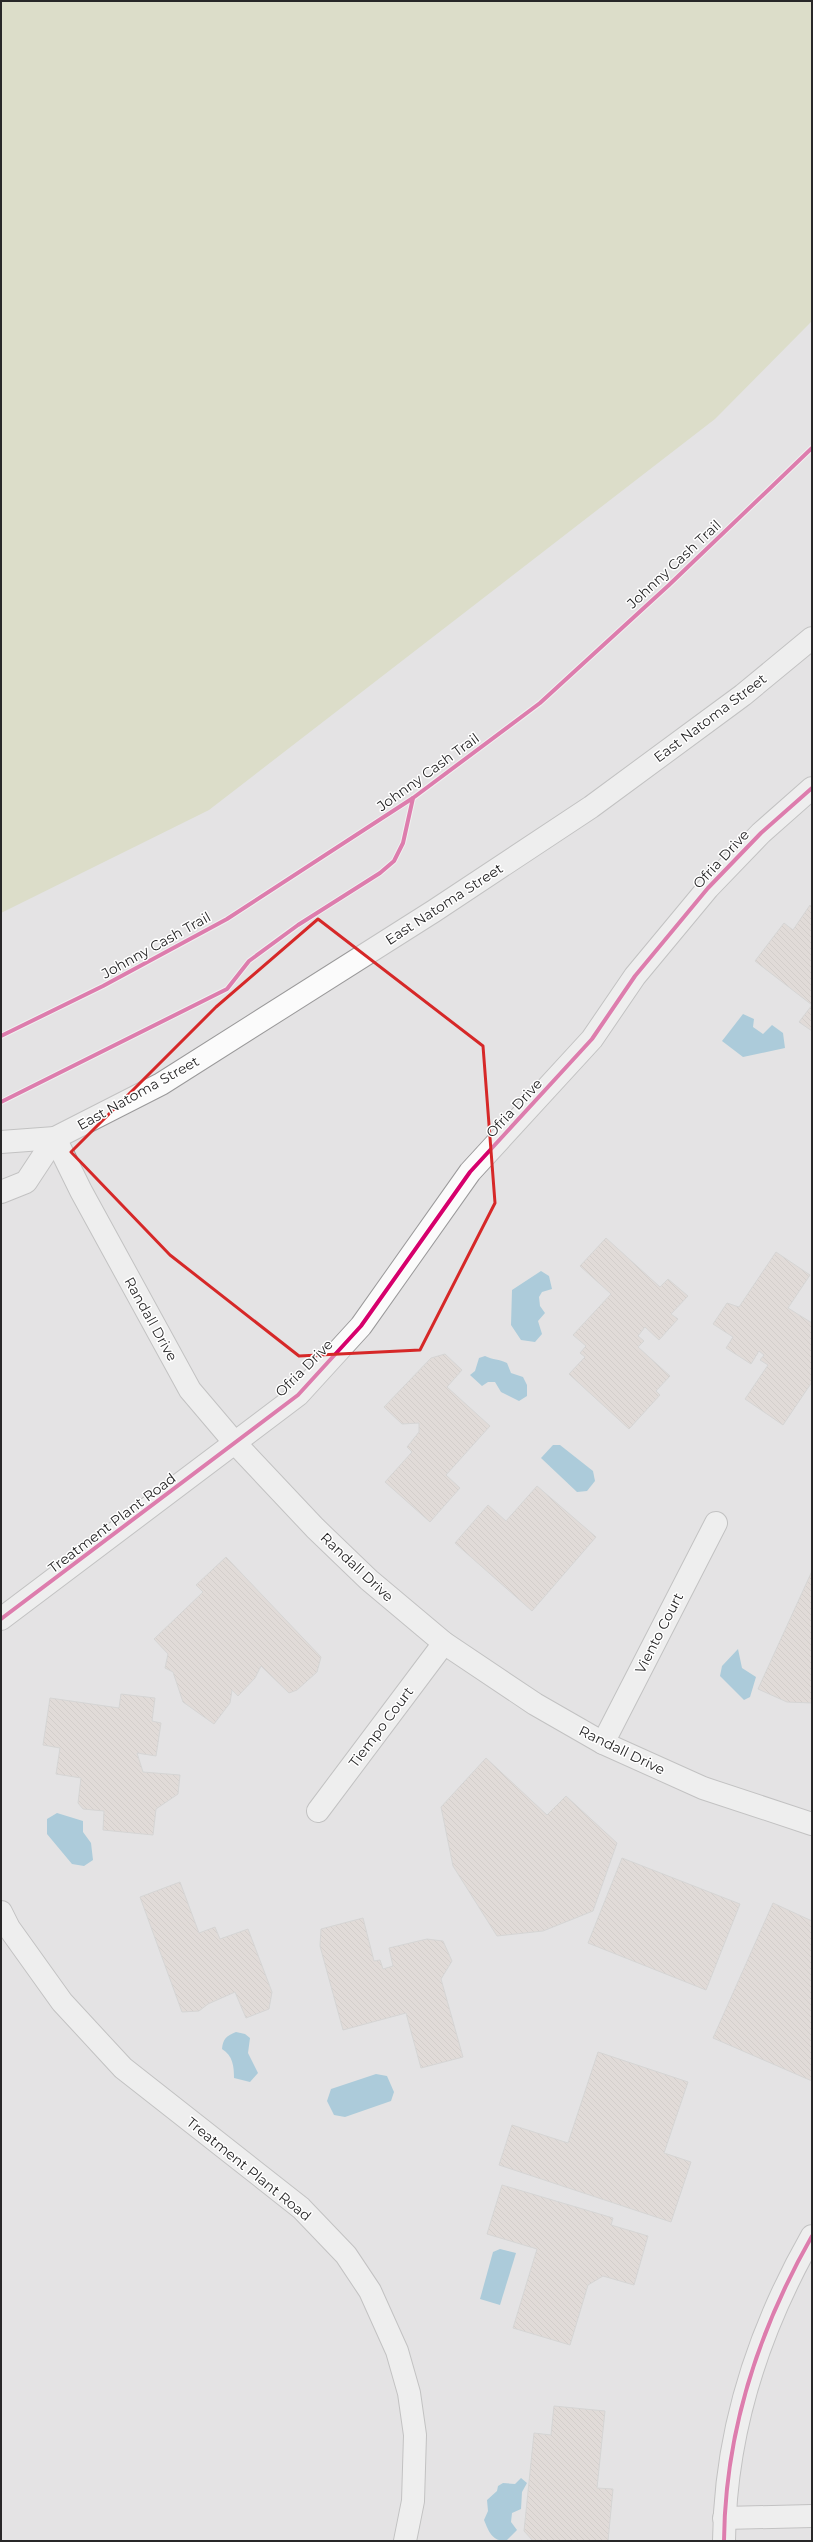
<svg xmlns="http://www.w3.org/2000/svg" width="813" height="2542" viewBox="0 0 813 2542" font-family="Montserrat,sans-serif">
<defs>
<pattern id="building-back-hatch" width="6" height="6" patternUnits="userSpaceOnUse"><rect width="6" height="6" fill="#ddd0ca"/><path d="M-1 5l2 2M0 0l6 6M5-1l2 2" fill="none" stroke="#beb3ae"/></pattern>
</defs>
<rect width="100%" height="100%" fill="#e4e3e4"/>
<!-- grass -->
<polygon fill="#d2d4a9" points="1,1 812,1 812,321 715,419 209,810 1,913"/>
<!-- water -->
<g fill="#68aece">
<polygon points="743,1014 754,1019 753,1027 763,1034 772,1025 783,1033 785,1048 743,1057 722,1041"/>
<polygon points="541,1271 549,1276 552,1289 542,1292 539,1297 540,1306 545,1313 538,1321 542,1334 535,1342 521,1340 511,1325 512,1290"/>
<path d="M485,1356c8,4 14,3 22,7l4,10 12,4 4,8v11l-8,5 -18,-9 -6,-10h-7l-6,4 -12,-11 5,-4 4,-13z"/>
<polygon points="553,1445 560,1445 593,1471 595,1481 587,1491 577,1492 541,1458"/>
<polygon points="738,1649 742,1668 756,1677 750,1697 744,1700 720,1676 722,1666"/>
<polygon points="57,1813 83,1821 83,1832 91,1843 93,1860 84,1866 72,1864 47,1834 47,1819"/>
<path d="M236,2032l9,2 5,4 -2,15 10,20 -8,9 -16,-4c0,-12 -1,-22 -12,-29 1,-10 4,-13 14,-17z"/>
<polygon points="376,2074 387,2076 394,2092 391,2101 345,2117 334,2115 327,2101 331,2089"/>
<polygon points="500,2249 516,2253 500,2305 480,2299 493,2252"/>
<path d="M521,2478l6,5 -5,9 -1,17 -9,4 -1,9 6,8 -11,11c-14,0 -17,-9 -22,-21l4,-9 -1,-11 10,-9 1,-5 5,-3 12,1z"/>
</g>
<!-- building -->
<g fill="url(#building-back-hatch)" stroke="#c4c3c2">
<polygon points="810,905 812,907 812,1031 799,1022 812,1005 755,961 784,923 793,930"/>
<polygon points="606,1238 660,1287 668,1279 688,1296 671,1314 678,1319 659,1340 645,1327 638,1336 644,1341 638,1347 670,1376 656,1391 660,1395 629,1429 569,1374 585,1357 580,1353 586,1346 573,1335 611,1294 580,1266"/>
<polygon points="776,1252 810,1275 788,1308 812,1323 812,1382 783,1425 745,1399 768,1365 760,1360 764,1355 759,1351 751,1364 726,1348 733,1337 713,1324 727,1303 739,1307"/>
<polygon points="445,1354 462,1370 447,1387 490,1426 446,1475 460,1488 430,1522 385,1482 412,1452 407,1447 419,1432 419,1423 402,1424 384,1407 431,1358"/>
<polygon points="537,1486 596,1537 532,1611 455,1543 488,1505 506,1521"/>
<polygon points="226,1557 321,1657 317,1672 297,1690 289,1693 261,1666 255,1678 238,1696 232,1690 230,1703 214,1724 183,1702 173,1672 165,1668 168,1654 154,1639 203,1592 196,1585"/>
<polygon points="812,1571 812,1703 787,1702 758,1689"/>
<polygon points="121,1694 155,1698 152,1721 161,1723 156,1756 137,1753 143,1772 180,1775 178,1794 156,1809 153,1835 103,1830 104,1811 83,1809 78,1803 81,1778 56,1774 60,1748 43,1745 50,1698 119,1708"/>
<polygon points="486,1758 547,1815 566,1796 617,1843 593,1911 543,1931 497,1936 453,1866 441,1807"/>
<polygon points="622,1858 740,1904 706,1990 588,1943"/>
<polygon points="180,1882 199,1933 215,1927 220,1939 248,1929 272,1992 269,2009 246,2018 235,1992 208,2004 199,2011 182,2012 140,1897"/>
<polygon points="773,1903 812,1921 812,2081 713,2038"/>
<polygon points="363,1918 374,1961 380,1960 383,1969 393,1966 389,1948 427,1939 443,1941 452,1961 441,1979 463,2057 421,2068 406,2013 343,2030 320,1946 321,1929"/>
<polygon points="598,2052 688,2082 664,2153 691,2162 671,2222 499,2165 512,2125 568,2143"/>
<polygon points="502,2185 613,2218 611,2225 648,2236 634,2285 603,2276 588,2285 570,2345 513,2328 537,2249 487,2234"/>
<polygon points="554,2406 605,2411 597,2488 613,2489 608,2541 533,2541 524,2531 534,2433 551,2435"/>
</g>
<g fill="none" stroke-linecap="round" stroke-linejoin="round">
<defs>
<g id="minor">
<polyline points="55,1138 81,1191 190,1390 235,1443 315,1528 369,1580 444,1643 535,1704 603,1743 703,1788 812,1824"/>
<polyline points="1,1619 298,1395 361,1326 470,1172 592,1039 635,976 708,888 761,833 812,788"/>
<polyline points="603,1743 716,1523"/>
<polyline points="318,1811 444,1643"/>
<polyline points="1,1912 9,1928 62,2002 123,2068 301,2208 346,2255 370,2291 397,2351 409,2393 415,2435 413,2501 405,2541"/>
<polyline points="724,2518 812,2516"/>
<path d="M724,2541c1,-108 35,-212 88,-305"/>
</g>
<g id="secondary">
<polyline points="1,1142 55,1138 161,1084 434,911 591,807 743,695 812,638"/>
<polyline points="1,1192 26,1182 55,1138"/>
</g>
</defs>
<!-- minor casing -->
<use href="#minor" stroke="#9a999a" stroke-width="24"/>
<!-- secondary casing -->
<use href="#secondary" stroke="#9a999a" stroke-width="24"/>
<!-- minor -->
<use href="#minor" stroke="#fbfbfb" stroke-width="22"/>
<!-- secondary -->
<use href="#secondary" stroke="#fbfbfb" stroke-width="22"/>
<defs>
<g id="cycleway">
<polyline points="1,1036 103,986 227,919 413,798 540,703 669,585 812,448"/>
<polyline points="1,1102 227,989 249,961 298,925 380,873 394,861 403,843 413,798"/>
<polyline points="1,1619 298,1395 361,1326 470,1172 592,1039 635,976 708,888 761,833 812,788"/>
<path d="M724,2541c1,-108 35,-212 88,-305"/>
</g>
</defs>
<!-- cycleway casing -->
<use href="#cycleway" stroke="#fff" stroke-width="6"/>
<!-- cycleway -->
<use href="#cycleway" stroke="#d6006c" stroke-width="4"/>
</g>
<!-- marked area -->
<path d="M0 0H813V2542H0ZM318,919l165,127 12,157 -75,147 -121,6 -129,-101 -99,-103 145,-145z" fill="#e4e3e4" fill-opacity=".55" fill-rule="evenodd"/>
<path fill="none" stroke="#d62828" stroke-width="3" stroke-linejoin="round" d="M318,919l165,127 12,157 -75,147 -121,6 -129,-101 -99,-103 145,-145z"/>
<g text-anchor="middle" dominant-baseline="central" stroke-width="3" stroke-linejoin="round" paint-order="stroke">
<!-- street labels -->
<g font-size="14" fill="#282728" stroke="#fff">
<text transform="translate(674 564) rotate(-43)">Johnny Cash Trail</text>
<text transform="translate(710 718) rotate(-37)">East Natoma Street</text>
<text transform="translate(428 772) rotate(-36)">Johnny Cash Trail</text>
<text transform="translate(721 859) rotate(-47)">Ofria Drive</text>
<text transform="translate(444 904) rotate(-33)">East Natoma Street</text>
<text transform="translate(156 945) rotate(-29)">Johnny Cash Trail</text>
<text transform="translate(138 1093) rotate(-29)">East Natoma Street</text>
<text transform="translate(514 1108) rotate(-47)">Ofria Drive</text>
<text transform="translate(151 1319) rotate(61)">Randall Drive</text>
<text transform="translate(304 1368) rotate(-45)">Ofria Drive</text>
<text transform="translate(112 1523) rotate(-37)">Treatment Plant Road</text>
<text transform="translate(357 1567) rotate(43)">Randall Drive</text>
<text transform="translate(659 1633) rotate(-63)">Viento Court</text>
<text transform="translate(381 1727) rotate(-53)">Tiempo Court</text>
<text transform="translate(622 1750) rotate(26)">Randall Drive</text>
<text transform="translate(249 2169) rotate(39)">Treatment Plant Road</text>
</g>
</g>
<!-- border -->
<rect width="813" height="2542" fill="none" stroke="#282728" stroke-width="4"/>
</svg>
